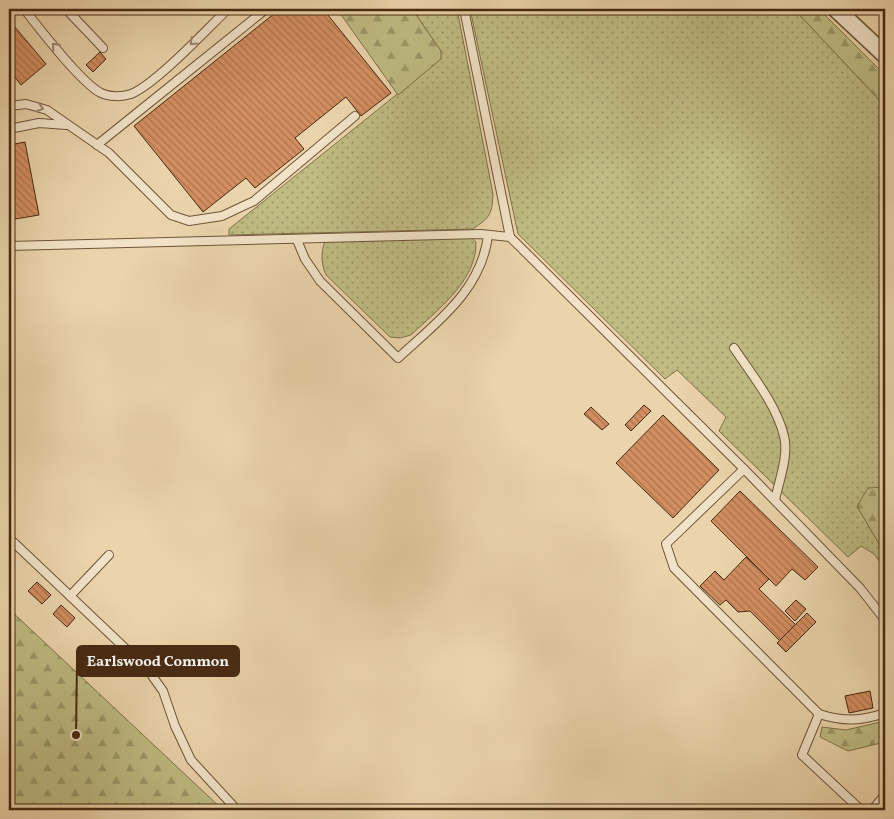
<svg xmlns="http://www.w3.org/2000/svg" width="894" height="819" viewBox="0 0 894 819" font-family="Vollkorn,serif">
<defs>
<pattern id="grass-dots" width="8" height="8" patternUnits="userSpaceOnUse" patternTransform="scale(1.25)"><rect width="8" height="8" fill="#bfbb83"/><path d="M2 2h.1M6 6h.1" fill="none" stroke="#9d986a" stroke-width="1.8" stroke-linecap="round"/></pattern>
<pattern id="forest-firs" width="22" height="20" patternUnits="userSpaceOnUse" patternTransform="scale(1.25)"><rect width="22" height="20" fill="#bfbb83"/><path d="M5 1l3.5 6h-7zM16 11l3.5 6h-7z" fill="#9d986a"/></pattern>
<pattern id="building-back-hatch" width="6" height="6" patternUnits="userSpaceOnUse" patternTransform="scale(1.25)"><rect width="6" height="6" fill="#d38e61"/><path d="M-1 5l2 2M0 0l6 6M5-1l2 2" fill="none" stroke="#ad744f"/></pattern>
</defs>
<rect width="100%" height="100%" fill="#ebd4ab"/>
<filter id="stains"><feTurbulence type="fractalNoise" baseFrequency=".004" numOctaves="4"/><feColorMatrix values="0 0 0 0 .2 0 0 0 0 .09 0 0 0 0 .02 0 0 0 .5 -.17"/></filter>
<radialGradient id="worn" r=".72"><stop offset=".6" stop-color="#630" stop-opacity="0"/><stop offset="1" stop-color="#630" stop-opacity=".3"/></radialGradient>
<!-- grass -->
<g fill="url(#grass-dots)" stroke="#82724a">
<path d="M412,9h45l36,185c-1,21 -3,23 -20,35l-244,6v-6l212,-170v-8z"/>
<polygon points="470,9 794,9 885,106 885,491 883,487 857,506 885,554 885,569 874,554 861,546 848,557 719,431 726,417 677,370 665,379 518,234"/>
<path d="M466,233l10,9c1,39 -40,69 -65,93l-11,3 -10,-1 -64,-62c-6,-14 -5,-25 1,-39z"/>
</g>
<!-- forest -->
<g fill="url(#forest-firs)" stroke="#82724a">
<polygon points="337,9 412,9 441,51 441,59 398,95"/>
<polygon points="794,9 819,9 885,75 885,106"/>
<polygon points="883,487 885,491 885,554 857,506 868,488"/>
<polygon points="9,609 223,810 9,810"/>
<polygon points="885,721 885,742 848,751 820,737 822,727 846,730"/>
</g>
<!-- building -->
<g fill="url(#building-back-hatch)" stroke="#462912">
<polygon points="272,9 323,9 391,93 361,116 346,97 295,138 304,149 255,188 246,178 203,212 134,126 275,13"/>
<polygon points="9,20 46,64 21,85 9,70"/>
<polygon points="100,52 106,59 93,72 86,65"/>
<polygon points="25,142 39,215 9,220 9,145"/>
<polygon points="644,405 651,411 631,431 625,425"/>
<polygon points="591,407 609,424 602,430 584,414"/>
<polygon points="663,415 719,470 673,518 616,463"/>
<polygon points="740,491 818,567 805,580 792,569 776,586 711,521"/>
<polygon points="746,557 769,579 759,589 796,625 780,641 750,611 738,612 726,600 720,605 700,586 715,571 724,580"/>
<polygon points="37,582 51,595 42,604 28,591"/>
<polygon points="796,600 806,609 795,621 785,611"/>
<polygon points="61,605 75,618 67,627 53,614"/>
<polygon points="807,613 816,622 786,652 777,643"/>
<polygon points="870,691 873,708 849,713 845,696"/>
</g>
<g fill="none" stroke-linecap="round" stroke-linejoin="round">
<defs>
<g id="service">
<path d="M24,9c15,19 57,74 77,84 8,4 21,4 30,1 25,-10 76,-65 97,-85"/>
<polyline points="66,9 103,48"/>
<polyline points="464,9 510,237"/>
<polyline points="9,106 26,104 47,110 109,153 171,215 189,221 222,216 254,201 355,116"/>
<polyline points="9,129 39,123 66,125"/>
<polyline points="97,145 266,9"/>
<path d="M297,240l8,19 15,22 78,77c38,-35 84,-68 90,-123"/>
<polyline points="9,246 481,234 510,237 744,469 860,588 885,620"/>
<path d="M734,348c18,27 42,56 50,88 5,19 -5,45 -9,64"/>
<path d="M744,469l-78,75 8,24 145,146c25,8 42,7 66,-1"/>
<polyline points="9,538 148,670 163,691 175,726 191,760 237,810"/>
<polyline points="70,596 109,555"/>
<polyline points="819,714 802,755 861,810"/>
<polyline points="872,810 885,795"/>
</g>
<polyline id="minor" points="836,9 885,55"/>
</defs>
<!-- service casing -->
<use href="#service" stroke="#6f5438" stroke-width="10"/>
<!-- minor casing -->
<use href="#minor" stroke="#6f5438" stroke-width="19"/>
<!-- service -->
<use href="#service" stroke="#f2e3c8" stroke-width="8"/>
<!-- minor -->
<use href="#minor" stroke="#f2e3c8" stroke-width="16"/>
</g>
<!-- one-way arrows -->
<defs><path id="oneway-chevron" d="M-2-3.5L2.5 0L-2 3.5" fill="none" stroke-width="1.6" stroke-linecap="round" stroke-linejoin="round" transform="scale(1.25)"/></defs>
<g stroke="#9c866d">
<use href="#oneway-chevron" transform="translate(193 42) rotate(137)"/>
<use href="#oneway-chevron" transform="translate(55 46) rotate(-132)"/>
<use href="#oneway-chevron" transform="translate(40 108) rotate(17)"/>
</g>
<!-- callouts -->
<path fill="none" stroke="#462912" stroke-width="2" d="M76 735L77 661"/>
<circle fill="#462912" stroke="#f2e3c8" stroke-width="2" cx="76" cy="735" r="5"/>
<rect fill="#462912" stroke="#462912" stroke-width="2" x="77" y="646" width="162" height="30" rx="5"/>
<g font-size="15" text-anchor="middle" font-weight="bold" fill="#fff">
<text x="158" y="666">Earlswood Common</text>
</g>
<!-- margin -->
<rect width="894" height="819" fill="none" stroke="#ebd4ab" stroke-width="30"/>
<rect x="10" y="10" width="874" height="799" fill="none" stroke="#462912" stroke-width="2.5"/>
<rect x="15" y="15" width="864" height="789" fill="none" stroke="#462912"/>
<rect width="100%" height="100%" filter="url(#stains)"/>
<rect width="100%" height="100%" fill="url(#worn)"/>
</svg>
